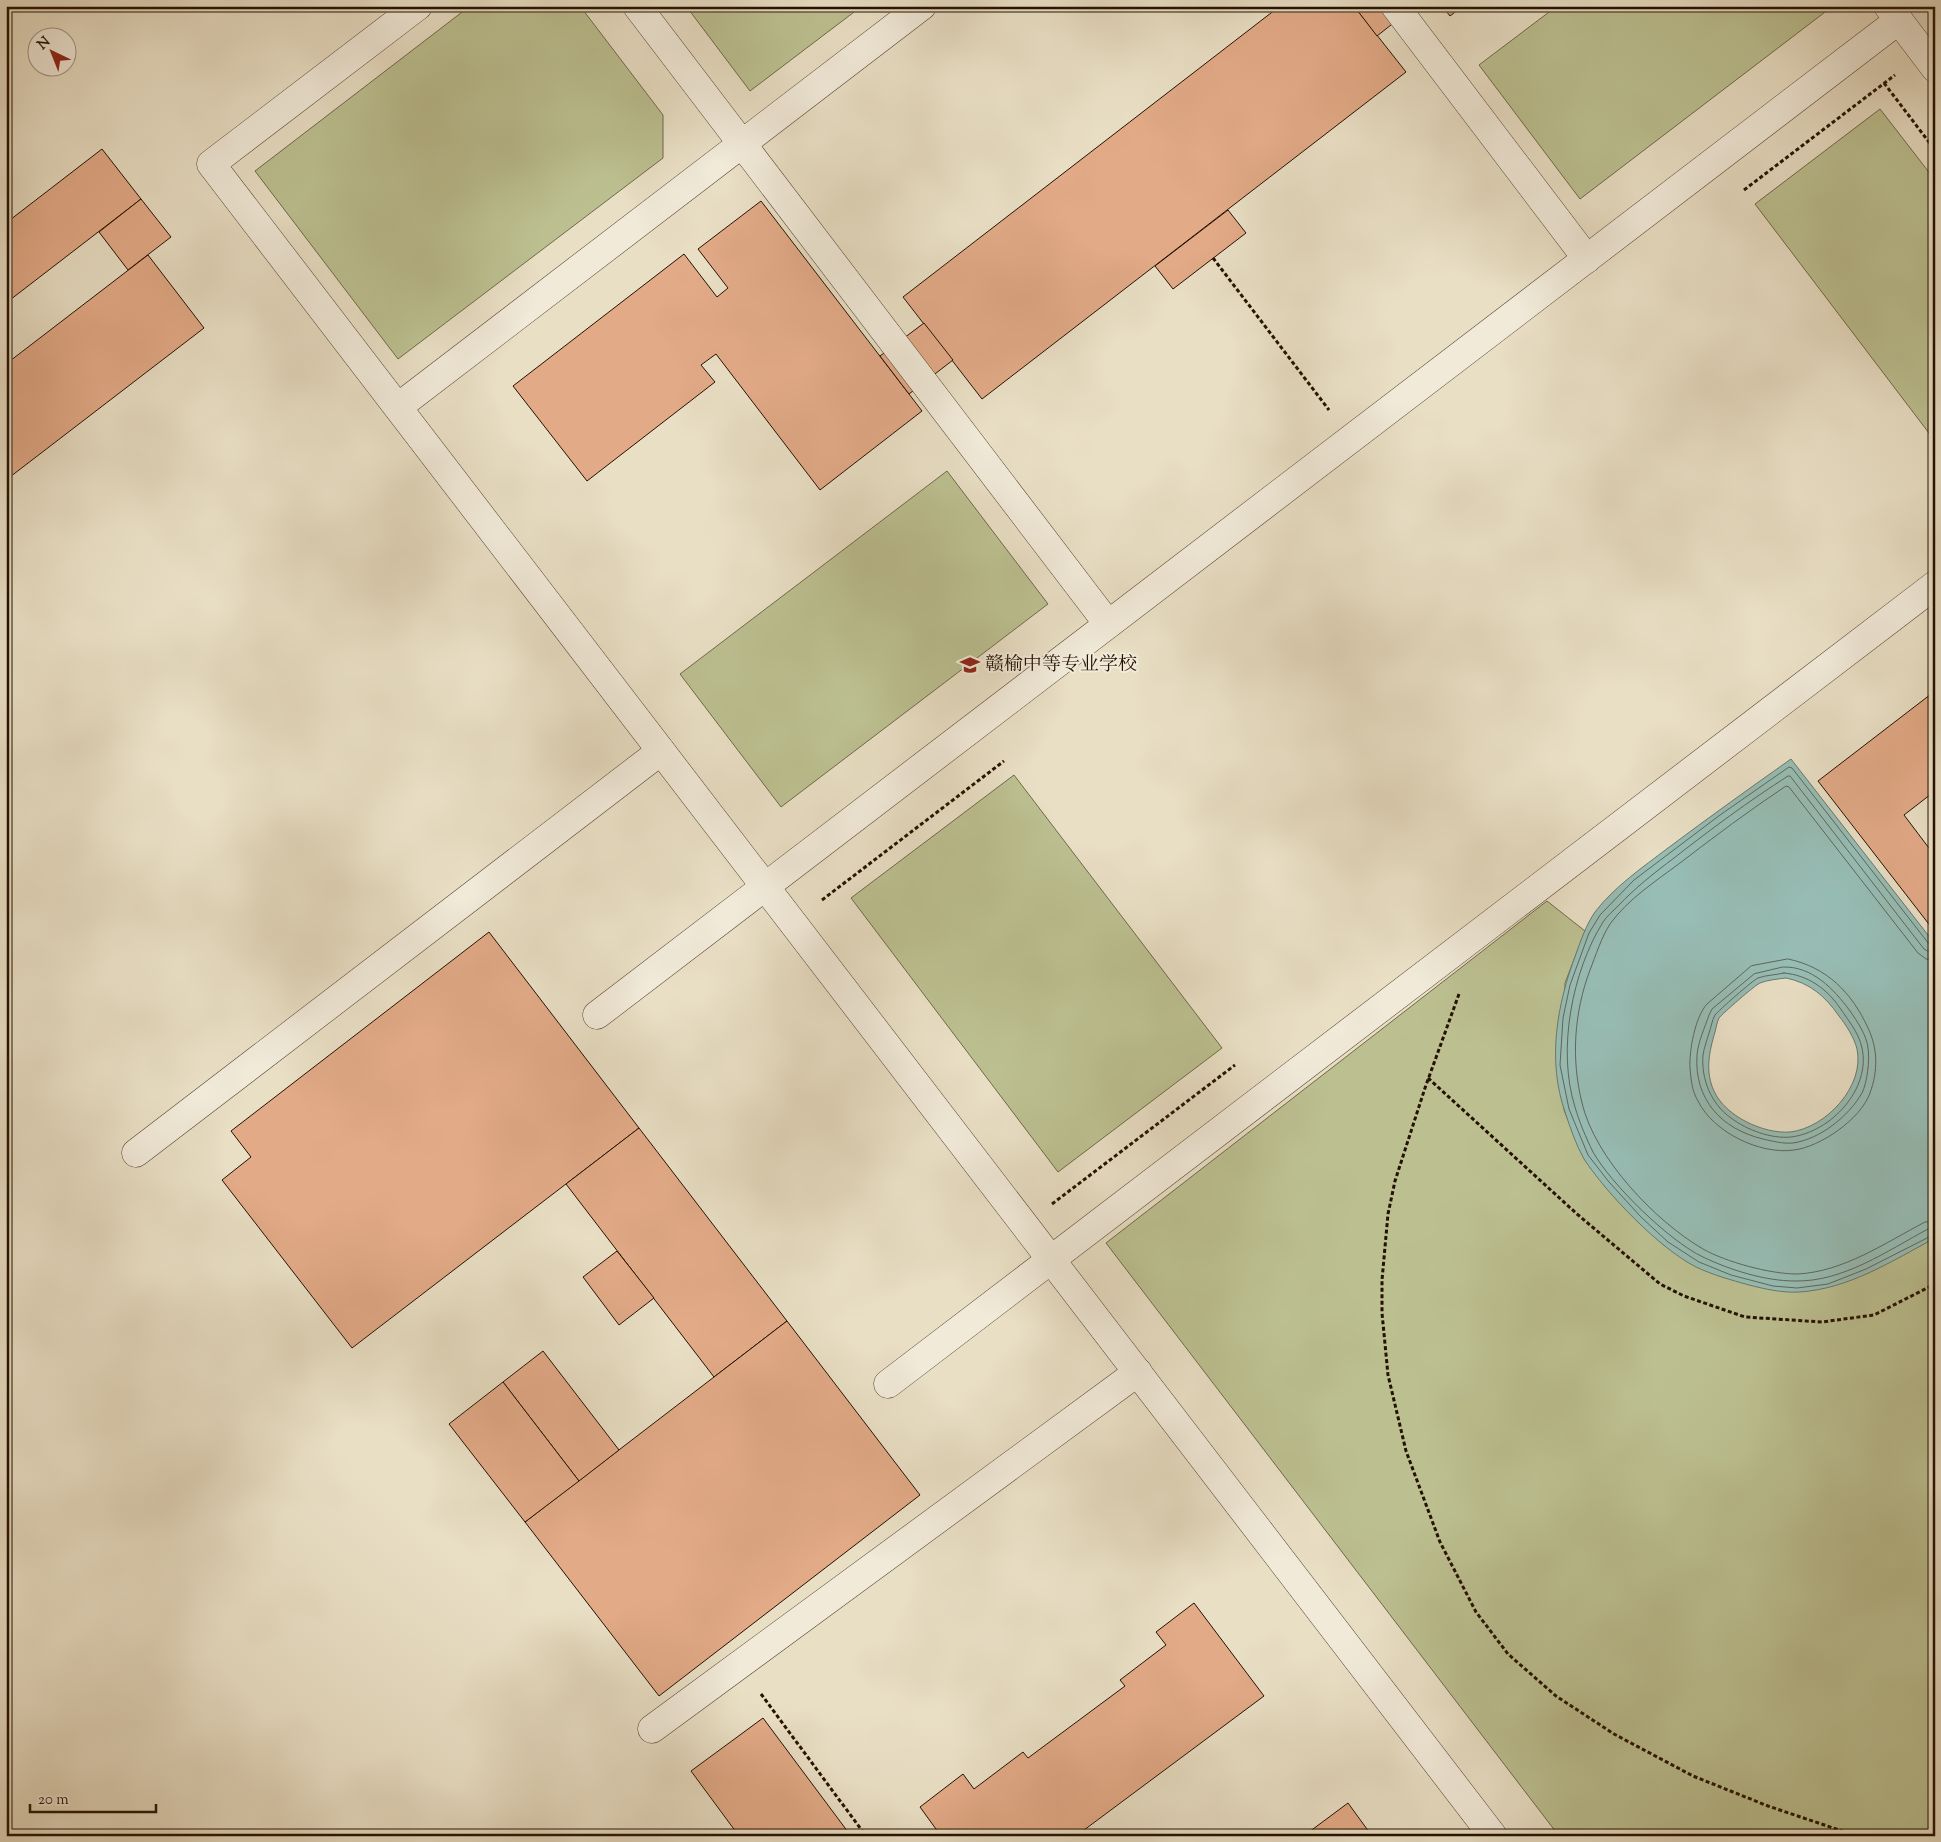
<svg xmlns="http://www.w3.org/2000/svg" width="1941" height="1842" viewBox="0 0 1941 1842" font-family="'Sorts Mill Goudy','Noto Serif SC',serif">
<rect width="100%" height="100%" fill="#e9dfc5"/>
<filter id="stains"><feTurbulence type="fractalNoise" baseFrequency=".004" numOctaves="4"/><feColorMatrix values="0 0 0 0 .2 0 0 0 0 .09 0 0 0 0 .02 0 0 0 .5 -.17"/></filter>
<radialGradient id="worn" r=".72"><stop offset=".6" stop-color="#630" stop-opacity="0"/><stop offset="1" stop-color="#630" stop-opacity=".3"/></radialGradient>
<!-- green -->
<g fill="#bcc091" stroke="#706849">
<polygon points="470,6 580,6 663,115 663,158 398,359 255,171"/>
<polygon points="686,6 862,6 750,91"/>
<polygon points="1557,6 1833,6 1580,199 1479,65"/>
<polygon points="1880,109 1935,180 1935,441 1755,204"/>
<polygon points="947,471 1048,604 781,807 680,674"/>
<polygon points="1014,775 1222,1048 1058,1172 851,898"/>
<polygon points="1547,901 1585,931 1565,983 1564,1110 1584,1158 1605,1185 1637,1221 1665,1246 1868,1273 1935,1238 1935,1836 1559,1836 1106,1243"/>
</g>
<!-- water -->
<path fill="#97bdb5" stroke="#69786d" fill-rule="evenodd" d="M1791,759l144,185v294c-43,23 -86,51 -136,54 -17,1 -34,-3 -50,-7 -18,-5 -36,-10 -53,-18 -37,-19 -89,-73 -112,-108 -8,-14 -14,-32 -19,-47 -18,-52 -8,-108 11,-158 5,-14 10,-29 19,-42 19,-25 48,-45 73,-64 40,-30 82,-60 123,-89zM1786,978c24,5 39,18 53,38 7,9 15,21 18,33 8,37 -31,79 -67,83 -27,2 -65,-16 -76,-41 -9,-19 -5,-39 1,-59 1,-4 2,-10 4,-14 3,-4 36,-33 41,-35 7,-3 18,-4 26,-5z"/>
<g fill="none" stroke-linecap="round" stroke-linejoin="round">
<!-- shore -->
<g stroke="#5e675b" stroke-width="1">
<polyline points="1935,947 1929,944 1792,768 1789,767 1720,815 1634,880 1600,915 1589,933 1570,985 1563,1018 1560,1065 1569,1109 1588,1155 1609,1182 1641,1217 1668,1242 1699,1262 1731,1275 1773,1286 1797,1288 1828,1284 1866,1269 1935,1234"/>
<path d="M1935,953l-6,-1 -5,-3 -134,-173h-2c-39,25 -77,53 -114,82 -20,15 -39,30 -56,48 -5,5 -11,10 -15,16 -31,50 -46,128 -28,185 4,14 11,31 18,45 18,32 76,89 110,105 27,13 62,24 92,24 48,1 92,-30 133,-52l7,-1"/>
<path d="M1788,959c39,8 64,34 80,69 10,21 10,43 2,65 -9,26 -50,54 -76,57 -34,5 -81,-18 -96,-49 -6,-10 -7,-21 -8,-33 -1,-17 5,-51 17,-64l44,-38z"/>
<path d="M1935,960l-9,-1 -8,-6 -129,-166 -3,-1c-36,24 -71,50 -106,77 -24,18 -52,36 -70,61 -9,14 -14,31 -20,46 -16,43 -19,88 -8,133 13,55 73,118 121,146 23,13 67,25 94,25 46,-2 88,-31 128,-52l10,-1"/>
<path d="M1783,967c29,-1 51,22 67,44 7,10 17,25 18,37 2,12 -1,35 -6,45 -14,24 -42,46 -69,50 -10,1 -21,-2 -30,-4 -42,-10 -69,-40 -66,-84 1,-13 8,-28 12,-40l3,-6 42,-35z"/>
<path d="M1784,973c24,2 43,16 56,35 8,12 19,25 22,40 9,41 -31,84 -71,89 -20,2 -44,-7 -60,-19 -20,-14 -30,-39 -28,-63 1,-7 4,-15 6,-22 2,-5 3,-13 6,-18 3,-4 38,-35 43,-37 8,-3 18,-3 26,-5z"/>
</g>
</g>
<!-- building -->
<g fill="#e2aa87" stroke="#241101">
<polygon points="1280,6 1354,6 1406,72 982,399 903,297"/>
<polygon points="1354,6 1415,6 1377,36"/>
<polygon points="1442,6 1463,6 1450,16"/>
<polygon points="102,149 141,199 6,303 6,223"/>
<polygon points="141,199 171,237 128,270 99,232"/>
<polygon points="761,201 922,411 820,490 716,354 701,365 715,382 587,481 513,386 684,254 717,297 728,288 698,249"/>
<polygon points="1228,210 1246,233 1173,289 1155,266"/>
<polygon points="148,255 204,328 6,480 6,364"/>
<polygon points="924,323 953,360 909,394 880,356"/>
<polygon points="1935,691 1935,791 1904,815 1935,856 1935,932 1818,781"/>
<polygon points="489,932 639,1128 352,1348 222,1180 251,1157 231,1131"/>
<polygon points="639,1128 787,1321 714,1377 566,1184"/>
<polygon points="617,1251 654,1298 619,1325 583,1277"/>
<polygon points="787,1321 920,1495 659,1696 525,1522"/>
<polygon points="543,1351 619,1450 579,1481 503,1382"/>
<polygon points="503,1382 579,1481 525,1522 449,1424"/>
<polygon points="1194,1603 1264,1696 1076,1836 941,1836 920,1807 963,1774 974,1789 1023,1752 1028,1758 1125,1686 1120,1680 1166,1645 1156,1632"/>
<polygon points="763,1718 851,1836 739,1836 691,1771"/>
<polygon points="1348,1803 1372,1836 1312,1836 1309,1832"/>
</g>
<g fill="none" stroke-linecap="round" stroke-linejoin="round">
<defs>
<g id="minor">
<polyline points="418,6 211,164 1493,1836"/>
<polyline points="637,6 1108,624"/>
<polyline points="1395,6 1587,259"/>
<polyline points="1888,6 1935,68"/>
<polyline points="398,407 922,6"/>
<polyline points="597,1015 1899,20"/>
<polyline points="136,1153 661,751"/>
<polyline points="888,1384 1935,585"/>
<polyline points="652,1729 1138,1372"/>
</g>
</defs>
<!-- minor casing -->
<use href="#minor" stroke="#554432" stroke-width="29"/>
<!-- path -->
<g stroke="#241101" stroke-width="3" stroke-dasharray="4 2.5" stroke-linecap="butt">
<polyline points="1884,83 1935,150"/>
<polyline points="1744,190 1895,75"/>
<polyline points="1213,258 1329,410"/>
<polyline points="822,900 1004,761"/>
<polyline points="1459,994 1425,1088 1395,1181 1388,1214 1382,1280 1382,1313 1388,1375 1406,1451 1440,1542 1476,1612 1508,1654 1556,1696 1614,1734 1693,1776 1768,1806 1857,1836"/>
<polyline points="1428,1078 1577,1214 1660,1284 1684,1296 1745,1317 1822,1322 1874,1315 1935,1284"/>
<polyline points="1052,1204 1235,1065"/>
<polyline points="761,1694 866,1836"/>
</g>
<!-- minor -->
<use href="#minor" stroke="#f1ead9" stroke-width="28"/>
</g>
<!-- icons -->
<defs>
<symbol id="school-bare" viewBox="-9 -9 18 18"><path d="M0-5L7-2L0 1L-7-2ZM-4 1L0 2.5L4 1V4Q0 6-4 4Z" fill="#8f2418" stroke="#f1ead9" stroke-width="2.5" paint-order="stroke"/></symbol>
</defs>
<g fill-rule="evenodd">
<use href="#school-bare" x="956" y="651" width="28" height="28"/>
</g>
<g text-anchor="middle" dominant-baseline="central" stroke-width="4" stroke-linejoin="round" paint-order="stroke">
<!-- poi labels -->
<g font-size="19" fill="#241101" stroke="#f1ead9" text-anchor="start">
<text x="985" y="665">赣榆中等专业学校</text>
</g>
</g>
<!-- margin -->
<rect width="1941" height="1842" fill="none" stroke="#e9dfc5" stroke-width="25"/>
<rect x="8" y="8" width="1926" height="1827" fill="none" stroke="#241101" stroke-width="2.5"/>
<rect x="12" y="12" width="1916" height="1817" fill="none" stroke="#241101"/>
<!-- north arrow -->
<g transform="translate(52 52) rotate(317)"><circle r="24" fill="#f1ead9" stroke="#9f9383"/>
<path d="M0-4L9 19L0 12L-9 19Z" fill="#8f2418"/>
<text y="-8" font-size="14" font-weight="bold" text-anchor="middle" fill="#241101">N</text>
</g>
<!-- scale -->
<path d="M30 1804v8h126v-8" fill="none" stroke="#241101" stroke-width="2.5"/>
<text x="38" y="1804" font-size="15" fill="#241101" stroke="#f1ead9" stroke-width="4" paint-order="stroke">20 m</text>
<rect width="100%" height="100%" filter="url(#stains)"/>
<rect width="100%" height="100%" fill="url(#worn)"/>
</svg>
